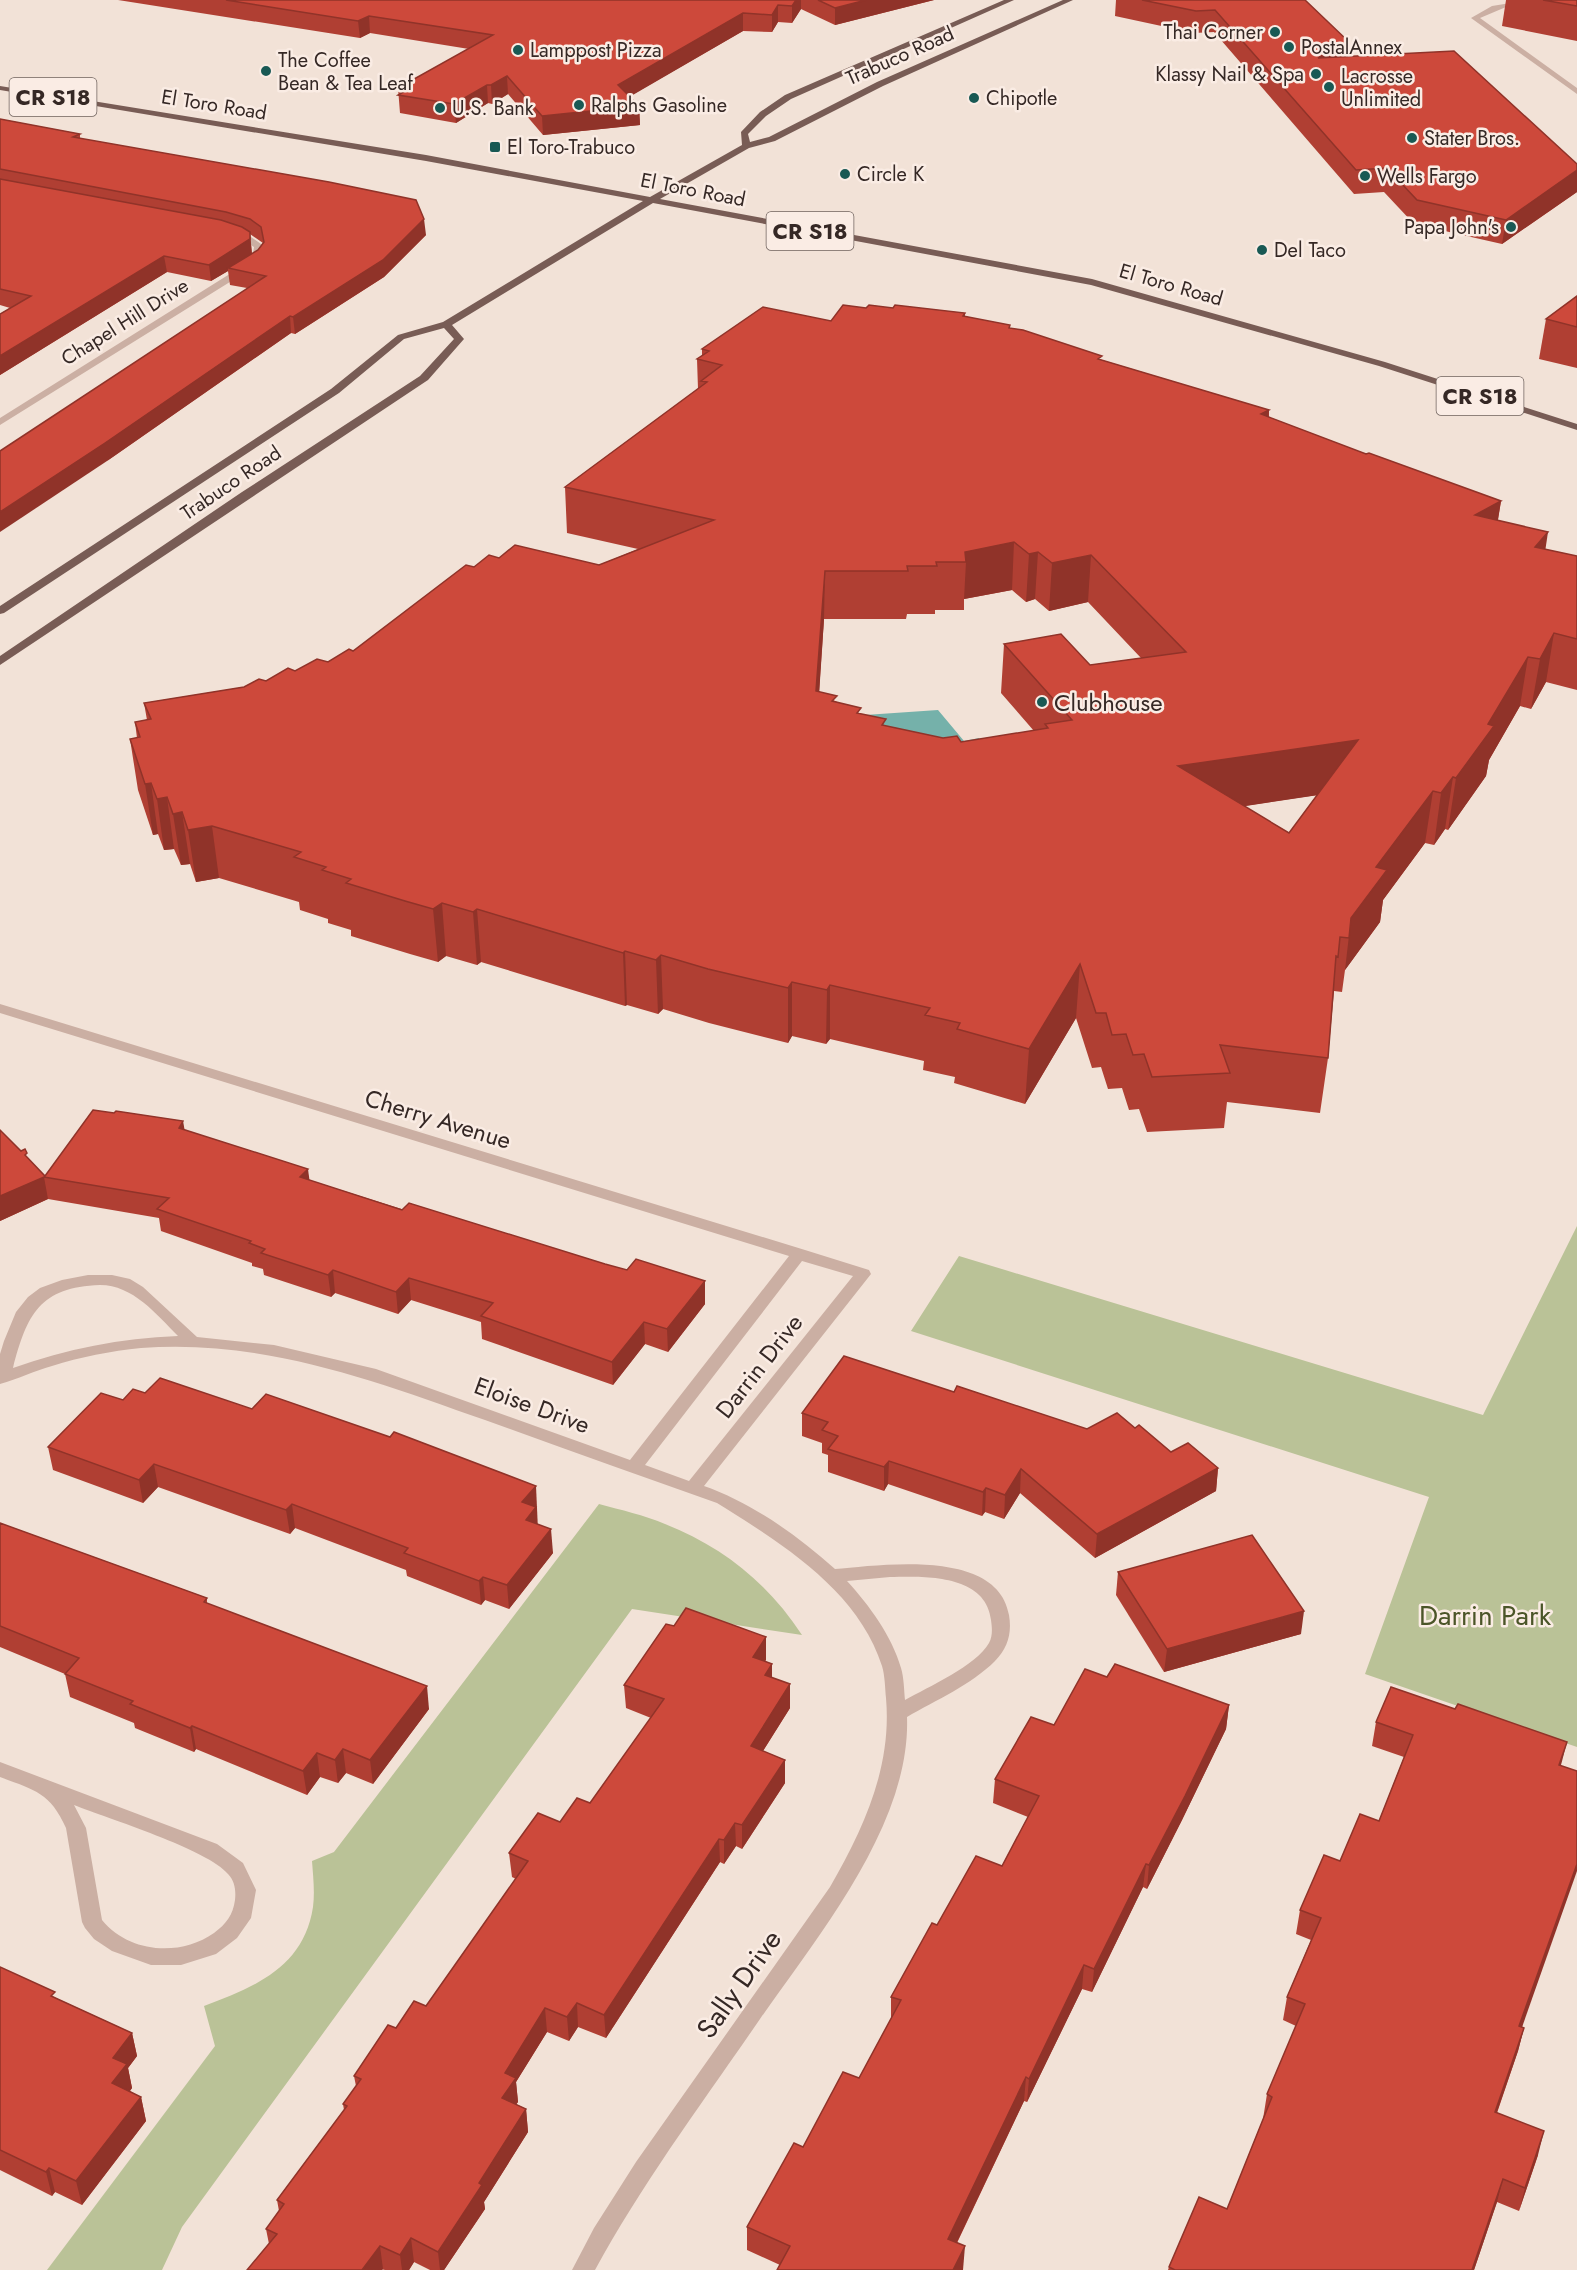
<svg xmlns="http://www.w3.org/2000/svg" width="1577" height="2270" viewBox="0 0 1577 2270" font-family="Jost,sans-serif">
<rect width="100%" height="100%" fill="#f2e2d7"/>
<!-- green -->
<g fill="#bac297">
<polygon points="1577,1226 1577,1747 1365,1674 1429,1497 911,1331 959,1256 1483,1415"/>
<path d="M599,1504c22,6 45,11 66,20 58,23 103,59 137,111l-170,-26 -450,618 -20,43h-115l168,-224 -11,-40c51,-19 100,-39 109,-99 2,-15 0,-32 -1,-46l22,-9z"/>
</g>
<!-- water -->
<polygon fill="#75b1aa" points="938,710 964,741 979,738 989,752 946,760 865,715"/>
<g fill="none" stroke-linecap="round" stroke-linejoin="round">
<!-- minor -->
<g fill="#cbafa3" fill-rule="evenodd">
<polygon points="1529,0 1568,0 1506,7 1480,18 1577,88 1577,94 1471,18 1492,6"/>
<polygon points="233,232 251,237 261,244 264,257 259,264 0,425 0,418 252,260 254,247 245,241 230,237 229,235"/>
<path d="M0,1004l805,246 64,20 2,4 -167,212c48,17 93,49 131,83 46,-4 163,-21 174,46 3,18 -1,33 -14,46 -24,24 -59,39 -88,56 4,107 -89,219 -147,302 -57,83 -117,163 -165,251h-23l22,-42 42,-66 194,-275c34,-59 62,-120 56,-189 -1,-10 -1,-22 -4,-32 -24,-76 -101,-123 -165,-163 -77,-27 -154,-55 -232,-83 -113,-40 -221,-81 -344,-72 -30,3 -61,9 -89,18 -18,5 -34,13 -52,18v-30l4,-13 12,-29 12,-15 12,-9 22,-8 26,-5h24l18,4 13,8 54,50 77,8 102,24 254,91 159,-204 -789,-243zM802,1261l51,15 -164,205 -44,-16zM100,1285c33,0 56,29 78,51 -58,2 -111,13 -165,32 14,-54 27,-81 87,-83zM890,1577c34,-1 96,-3 101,43 1,7 2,16 -2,23 -13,23 -61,44 -84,57 -1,-10 -1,-22 -4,-32 -9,-32 -32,-63 -54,-87z"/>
<path d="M0,1762l217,82 26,19 13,27 -5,28 -14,20 -21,16 -35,11h-30l-39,-14 -18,-12 -9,-11 -3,-6 -16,-94c-16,-36 -32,-38 -66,-51zM74,1805c33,13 135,45 154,69 7,7 8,17 7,26 -2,15 -9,24 -21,33 -34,24 -85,20 -112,-13l-16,-92z"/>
</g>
<!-- major -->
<polygon fill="#785c55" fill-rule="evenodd" points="1004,0 1014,0 791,99 766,116 748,134 750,142 769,137 877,82 1063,0 1073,0 883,86 775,141 749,148 660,199 1092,279 1385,362 1577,424 1577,430 1379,366 1091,285 653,203 452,325 464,339 428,380 0,665 0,656 242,492 420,376 454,339 444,328 404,339 339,393 4,613 0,614 0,606 331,389 398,335 443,322 643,201 426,161 0,90 0,86 426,155 650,197 742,145 741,132 760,112 785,95"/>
</g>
<!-- wall -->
<g fill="#b03f33" fill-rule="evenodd">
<polygon points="118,0 934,0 835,25 801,9 792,23 778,22 772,32 743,31 630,96 639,106 640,125 543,135 508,94 492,104 488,103 456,123 400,113 398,88 469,49 370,33 360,38"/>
<polygon points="1116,0 1305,0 1346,56 1577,192 1502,244 1414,224 1384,192 1354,194 1214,32 1194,33 1115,16"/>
<polygon points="1506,0 1577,0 1577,41 1502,26"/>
<path d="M0,119l80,15v4l346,97 -42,42 -89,57 -4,-1 -184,128 140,-173 -17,-3 -2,-14 -17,10 -44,-9 -167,103v-61l10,-6 -10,-3zM250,234l13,9 -5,7 -6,4z"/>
<polygon points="1577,296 1577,368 1539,359 1546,319"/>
<path d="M866,308h27l72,5v3l45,12 92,32 167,50v7l97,37 135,47 -3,19 47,30 32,6v134l-31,-8 -15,27 -11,-3 -31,54 -3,16 -38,54 -3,-1 -11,16 -9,-2 -42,57 -3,22 -35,48 -3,22 -8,-1 -6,67 -8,55 -93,-11 -3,26 -77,4 -8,-23 -10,1 -7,-22 -14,1 -7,-22 -9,1 -16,-50 -51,86 -71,-21 1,-6 -32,-7 1,-9 -94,-22 -4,5 -34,-8 -4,7 -79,-20 -46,-14 -5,5 -31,-9 -2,1 -144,-44 -4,3 -31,-9 -8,6 -28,-8 -59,-18v-6l-23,-7v-4l-28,-9 -1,-8 -80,-24 -23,4 -6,-18 -9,1 -7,-16 -10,1 -6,-16 -5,1 -15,-45 -8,-51 7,-1 -2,-16 12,-2 -3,-17 100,-16 22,-6 29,-10 33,-9 25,-11 121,-84 25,-9 100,7 39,-16 -71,-16 -2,-46 133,-98 -1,-30 5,-3v-7l129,-28zM1012,590l14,12 9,-3 14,12 39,-9 53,56 -51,7 -86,-21 -3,49 33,38 -73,11 -75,-16 -49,-24 -18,-10 5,-73h82l1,-5h28v-4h29v-11zM1317,795l-28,38 -45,-27z"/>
<polygon points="0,1130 45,1176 185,1130 309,1180 705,1304 668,1352 645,1344 613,1385 482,1339 481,1322 411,1300 398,1314 335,1293 331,1297 264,1275 263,1269 252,1266 252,1263 161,1231 159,1218 48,1199 0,1221"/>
<polygon points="954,1392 1087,1429 1135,1428 1171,1452 1218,1468 1216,1491 1095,1558 1020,1493 1004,1519 985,1512 982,1516 888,1484 884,1491 828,1472 828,1455 822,1453 822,1443 802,1436 802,1413"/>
<polygon points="123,1400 537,1509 536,1510 537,1524 553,1553 509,1609 485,1600 481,1605 407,1576 406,1570 295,1528 290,1534 158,1487 143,1503 53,1470 48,1447"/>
<polygon points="0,1523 207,1598 207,1603 429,1709 373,1784 346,1773 338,1783 320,1777 307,1795 196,1749 194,1752 135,1728 134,1723 70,1697 65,1674 0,1647"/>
<polygon points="1118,1572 1301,1634 1164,1672 1116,1595"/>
<polygon points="674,1626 766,1637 765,1661 772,1664 772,1678 790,1684 790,1708 763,1751 785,1760 785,1783 742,1849 736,1846 724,1864 720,1862 606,2038 578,2027 569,2041 547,2032 516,2082 518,2102 516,2104 526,2109 528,2132 484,2202 485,2209 444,2270 430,2270 414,2262 409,2270 385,2270 269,2244 266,2229 279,2211 277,2200 344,2110 343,2104 356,2086 354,2076 396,2028 426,2006 516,1879 512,1877 509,1853 590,1803 651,1718 626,1708 624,1685"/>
<polygon points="1107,1677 1229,1705 1226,1729 1182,1820 1147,1889 1143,1887 1092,1992 1082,1989 1027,2102 1024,2101 957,2243 780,2265 747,2250 747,2227 803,2147 859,2078 891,2020 891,1997 937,1925 1002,1866 1028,1817 993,1803 995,1779"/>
<polygon points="1376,1722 1561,1766 1522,2027 1524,2028 1518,2051 1497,2113 1538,2155 1519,2211 1497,2202 1474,2270 1168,2270 1169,2267 1227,2209 1263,2119 1267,2094 1296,2026 1283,2020 1287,1997 1311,1940 1296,1934 1300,1910 1340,1861 1379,1821 1404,1757 1372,1746"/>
<polygon points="0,1967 56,1998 132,2033 137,2056 128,2068 132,2088 130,2091 141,2097 146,2121 82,2205 55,2192 52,2196 0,2170"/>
</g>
<!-- shaded-wall -->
<g fill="#903329">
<polygon points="796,0 801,0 801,9 792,23 792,6"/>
<polygon points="866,0 934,0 835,25 835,8"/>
<polygon points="778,5 778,22 772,32 772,15"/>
<polygon points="743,13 743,31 619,103 618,85"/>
<polygon points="369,16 370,33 360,38 358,21"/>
<polygon points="1348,41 1346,64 1318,58"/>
<polygon points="507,76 508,94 492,104 491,85"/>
<polygon points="487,85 488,103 456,123 454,104"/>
<polygon points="639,106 640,125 543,135 542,116"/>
<polygon points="1577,170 1577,192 1502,244 1506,220"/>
<polygon points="424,219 426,235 384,277 295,334 293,317"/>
<polygon points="250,232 252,256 228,268 228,271 211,281 209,265"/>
<polygon points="164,256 167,272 0,375 0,356"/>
<polygon points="290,316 291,333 107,461 0,532 0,512"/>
<polygon points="1269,410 1265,455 1261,414"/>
<polygon points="1501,501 1493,548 1475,515"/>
<polygon points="1548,532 1541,579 1535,547"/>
<polygon points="1014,542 1012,590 964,599 966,562 965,552"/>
<polygon points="1038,552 1035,599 1026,602 1029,554"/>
<polygon points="1091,555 1088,602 1049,611 1052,563"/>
<polygon points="825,571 824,619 816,741 816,691"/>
<polygon points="1554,633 1546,682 1531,709 1540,659"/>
<polygon points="1528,657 1520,706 1489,760 1486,776 1448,830 1456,778"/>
<polygon points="1358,740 1352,790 1173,817 1178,766"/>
<polygon points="1453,777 1445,829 1434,845 1441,793"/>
<polygon points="151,783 158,834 153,835 145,784"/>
<polygon points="1433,791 1425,843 1383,900 1380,922 1345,970 1351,918 1376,867"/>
<polygon points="167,797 174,849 164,850 157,799"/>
<polygon points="182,812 190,864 181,865 173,814"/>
<polygon points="212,826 219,878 196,882 188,830"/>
<polygon points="442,903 446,956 438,962 433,909"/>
<polygon points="477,909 481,962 477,965 473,912"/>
<polygon points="625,951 627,1005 625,1006 623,953"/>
<polygon points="661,955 663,1009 658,1014 656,960"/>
<polygon points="1080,964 1076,1018 1025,1104 1029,1049"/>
<polygon points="792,982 792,1036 788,1043 788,988"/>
<polygon points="830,985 830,1039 826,1044 827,990"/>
<polygon points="183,1121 187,1143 179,1128"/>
<polygon points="308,1169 311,1192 300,1177"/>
<polygon points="44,1177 48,1199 0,1221 0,1196"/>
<polygon points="333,1270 335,1293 331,1297 328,1275"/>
<polygon points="409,1278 411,1300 398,1314 396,1292"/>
<polygon points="705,1281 705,1304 668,1352 667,1329"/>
<polygon points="644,1322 645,1344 613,1385 612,1362"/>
<polygon points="889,1461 888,1484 884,1491 884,1467"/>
<polygon points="154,1464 158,1487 143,1503 139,1480"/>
<polygon points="1218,1468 1216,1491 1095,1558 1097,1534"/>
<polygon points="1021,1469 1020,1493 1004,1519 1005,1495"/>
<polygon points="536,1486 538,1530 527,1543 522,1502"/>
<polygon points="986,1488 985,1512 982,1516 983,1492"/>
<polygon points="292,1504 295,1528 290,1534 286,1510"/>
<polygon points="551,1529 553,1553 509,1609 507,1585"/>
<polygon points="483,1577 485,1600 481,1605 479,1581"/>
<polygon points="1304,1611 1301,1634 1164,1672 1167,1649"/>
<polygon points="766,1637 766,1660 753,1681 753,1657"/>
<polygon points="772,1664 772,1687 765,1675"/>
<polygon points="790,1684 790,1708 751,1770 751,1746"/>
<polygon points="427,1686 429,1709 373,1784 370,1760"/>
<polygon points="1229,1705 1226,1729 1182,1820 1147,1889 1149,1865"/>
<polygon points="192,1726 196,1749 194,1752 190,1728"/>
<polygon points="1567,1742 1561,1765 1559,1765"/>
<polygon points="343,1749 346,1773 338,1783 335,1760"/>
<polygon points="317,1753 320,1777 307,1795 303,1771"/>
<polygon points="785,1760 785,1783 742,1849 742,1825"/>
<polygon points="735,1823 736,1846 724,1864 724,1840"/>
<polygon points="719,1839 720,1862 606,2038 604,2015"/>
<polygon points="1146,1864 1143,1887 1092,1992 1094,1969"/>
<polygon points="1577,1864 1577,1871 1514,2050 1519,2026"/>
<polygon points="1084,1965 1082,1989 1027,2102 1029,2079"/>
<polygon points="577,2003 578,2027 569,2041 567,2017"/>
<polygon points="545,2008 547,2032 516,2082 518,2102 504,2121 502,2098 505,2073"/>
<polygon points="1524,2028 1518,2051 1489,2135 1495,2112"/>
<polygon points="132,2033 137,2056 128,2068 132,2088 118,2107 112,2083 113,2058"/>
<polygon points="1026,2077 1024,2101 947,2263 948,2239"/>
<polygon points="141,2097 146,2121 82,2205 76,2181"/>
<polygon points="526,2109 528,2132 484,2202 485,2209 444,2270 440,2270 438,2252 479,2183"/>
<polygon points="1544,2131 1538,2155 1519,2211 1525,2188"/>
<polygon points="49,2168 55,2192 52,2196 46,2172"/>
<polygon points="1503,2179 1497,2202 1474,2270 1472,2270"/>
<polygon points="411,2238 414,2262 409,2270 402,2270 400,2255"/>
<polygon points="380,2246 383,2269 382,2270 362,2270"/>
<polygon points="965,2246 963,2270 953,2270"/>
</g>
<!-- building -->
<g fill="#cd493b" stroke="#903329" stroke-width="1.5" fill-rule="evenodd">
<polygon points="226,0 796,0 792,6 778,5 772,15 743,13 618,85 639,106 542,116 507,76 491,85 487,85 454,104 398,95 407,90 398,88 493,35 369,16 358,21"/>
<polygon points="818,0 866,0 835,8"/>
<polygon points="1142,0 1305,0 1348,41 1318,58 1454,51 1577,164 1577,170 1506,220 1417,200 1387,168 1356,170 1215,10 1196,11"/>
<polygon points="1543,0 1577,0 1577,6"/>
<polygon points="0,119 80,134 73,137 329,182 416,200 424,219 383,260 293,317 290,316 105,443 0,512 0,451 266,276 228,268 258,250 264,242 261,227 250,219 226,212 0,169"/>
<polygon points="0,179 221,220 242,227 250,232 250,239 209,265 164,256 0,356 0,314 31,296 0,289"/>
<polygon points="1577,296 1577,327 1546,319"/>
<path d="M843,305l23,3 3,-3 24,3 2,-3 70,8 -2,3 47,9 -1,3 14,2 79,26 -4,3 171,51 -8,4 105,40 3,-1 132,48 -26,14 73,17 -13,15 42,9v83l-23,-6 -14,26 -12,-2 -40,67 6,2 -38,52 -3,-1 -12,16 -8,-2 -57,76 11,3 -36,48 -2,20 -9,-1 -2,20 -2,-1 -8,102 -108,-13 10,28 -78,4 -8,-23 -11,1 -7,-21 -14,1 -6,-22h-10l-16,-49 -51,85 -72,-20 3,-6 -35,-8 5,-7 -100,-23 -3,5 -35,-8 -4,6 -80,-19 -47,-14 -5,5 -31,-9 -2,2 -146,-44 -4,3 -31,-9 -9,6 -28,-8 -59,-18 5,-4 -29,-9 4,-3 -32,-10 7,-5 -89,-26 -24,4 -6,-18 -9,2 -6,-17 -10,2 -6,-16 -6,1 -15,-45 10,-2 -5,-15 16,-3 -7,-16 100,-16 15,-8 7,2 22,-13 7,3 22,-12 11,3 21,-13 4,2 113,-86 8,2 15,-12 10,3 16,-13 84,20 115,-45 -149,-33 142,-105 -6,-1 21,-16 -25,-6 12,-8 -7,-2 61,-42 68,14zM1014,542l15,12 9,-2 14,11 39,-8 95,97 -96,13 -29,-31 -57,10 68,76 -27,4 3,4 -87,14 -4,-6 -14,2 -61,-13 4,-6 -29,-6 4,-5 -29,-7 5,-5 -21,-5 9,-120h83l-1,-5h30l-1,-4h30l-1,-10zM1358,740l-69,93 -111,-67z"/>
<polygon points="93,1110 114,1113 116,1111 183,1121 179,1128 308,1169 300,1177 402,1210 409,1203 605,1264 627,1270 636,1259 705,1281 667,1329 644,1322 612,1362 481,1316 493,1303 409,1278 396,1292 333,1270 328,1275 261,1253 265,1249 249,1243 251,1241 157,1209 169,1198 44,1177 0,1196 0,1130 21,1151 25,1149 27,1153 25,1155 45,1176"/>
<polygon points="844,1356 954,1392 957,1386 1087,1429 1117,1413 1135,1428 1139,1425 1171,1452 1188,1443 1218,1468 1097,1534 1021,1469 1005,1495 986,1488 983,1492 889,1461 884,1467 828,1449 838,1436 822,1430 828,1422 802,1413"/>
<polygon points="160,1378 252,1409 266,1394 390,1437 394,1432 536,1486 522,1502 536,1507 526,1520 551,1529 507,1585 483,1577 479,1581 404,1553 408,1548 292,1504 286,1510 154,1464 139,1480 48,1447 101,1393 123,1400 133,1389 145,1393"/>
<polygon points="0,1523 207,1598 204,1602 427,1686 370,1760 343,1749 335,1760 317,1753 303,1771 192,1726 190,1728 130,1704 133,1701 65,1674 79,1658 0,1626"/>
<polygon points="1252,1535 1304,1611 1167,1649 1118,1572"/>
<polygon points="686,1608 766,1637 753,1657 772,1664 765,1675 790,1684 751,1746 785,1760 742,1825 735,1823 724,1840 719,1839 604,2015 577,2003 567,2017 545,2008 505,2073 516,2078 502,2098 526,2109 479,2183 482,2185 438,2252 411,2238 400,2255 380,2246 362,2270 247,2270 277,2234 266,2229 284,2204 277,2200 347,2106 343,2104 361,2079 354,2076 388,2025 396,2028 414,2001 426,2006 528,1861 509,1853 538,1813 560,1822 577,1798 590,1803 664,1699 624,1685 666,1624 674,1626"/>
<polygon points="1115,1664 1229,1705 1185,1796 1149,1865 1146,1864 1094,1969 1084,1965 1029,2079 1026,2077 948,2239 965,2246 953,2270 777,2270 790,2246 747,2227 794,2143 803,2147 843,2072 859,2078 901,2000 891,1997 932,1923 937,1925 976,1856 1002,1866 1039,1796 995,1779 1031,1717 1054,1725 1085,1669 1107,1677"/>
<polygon points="1391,1687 1455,1709 1458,1704 1567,1742 1559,1765 1577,1771 1577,1864 1519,2026 1524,2028 1495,2112 1544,2131 1525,2188 1503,2179 1472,2270 1175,2270 1169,2267 1199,2197 1227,2209 1272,2097 1267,2094 1305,2004 1287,1997 1321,1918 1300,1910 1324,1855 1340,1861 1360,1814 1379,1821 1413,1735 1376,1722"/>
<polygon points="0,1967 55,1992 51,1996 132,2033 113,2058 127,2064 112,2083 141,2097 76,2181 49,2168 46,2172 0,2150"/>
</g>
<!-- markers -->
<g fill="#195954" stroke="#faece4" stroke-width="2">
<circle cx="1275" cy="32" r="6"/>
<circle cx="1289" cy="47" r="6"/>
<circle cx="518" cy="50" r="6"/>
<circle cx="266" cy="71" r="6"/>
<circle cx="1316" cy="74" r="6"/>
<circle cx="1329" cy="87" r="6"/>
<circle cx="974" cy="98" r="6"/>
<circle cx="579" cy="105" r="6"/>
<circle cx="440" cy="108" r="6"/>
<circle cx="1412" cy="138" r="6"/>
<rect x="489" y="141" width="12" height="12" rx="3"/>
<circle cx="845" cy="174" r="6"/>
<circle cx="1365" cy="176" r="6"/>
<circle cx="1511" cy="227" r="6"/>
<circle cx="1262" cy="250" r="6"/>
<circle cx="1042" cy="702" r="6"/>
</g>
<g text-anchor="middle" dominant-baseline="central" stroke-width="5" stroke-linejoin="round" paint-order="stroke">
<!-- far-poi labels -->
<g font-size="20" fill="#352825" stroke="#faece4" text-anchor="start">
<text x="1263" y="32" text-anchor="end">Thai Corner</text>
<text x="1301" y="47">PostalAnnex</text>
<text x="530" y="50">Lamppost Pizza</text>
<text x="278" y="60">The Coffee<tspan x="278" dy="23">Bean &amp; Tea Leaf</tspan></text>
<text x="1304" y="74" text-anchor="end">Klassy Nail &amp; Spa</text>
<text x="1341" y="76">Lacrosse<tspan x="1341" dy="23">Unlimited</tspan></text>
<text x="986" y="98">Chipotle</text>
<text x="591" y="105">Ralphs Gasoline</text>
<text x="452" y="108">U.S. Bank</text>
<text x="1424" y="138">Stater Bros.</text>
<text x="507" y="147">El Toro-Trabuco</text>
<text x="857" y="174">Circle K</text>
<text x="1377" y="176">Wells Fargo</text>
<text x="1499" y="227" text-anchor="end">Papa John's</text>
<text x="1274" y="250">Del Taco</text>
</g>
<!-- far-street labels -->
<g font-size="20" fill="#352825" stroke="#faece4">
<text transform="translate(900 56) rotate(-24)">Trabuco Road</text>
<text transform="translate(214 105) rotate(9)">El Toro Road</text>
<text transform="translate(693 190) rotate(11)">El Toro Road</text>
<text transform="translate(1171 285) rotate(16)">El Toro Road</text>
<text transform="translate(125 322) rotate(-32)">Chapel Hill Drive</text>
<text transform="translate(231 483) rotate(-34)">Trabuco Road</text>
</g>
<!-- shield labels -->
<g fill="#faece4" stroke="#70635e" stroke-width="1.5">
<rect x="9.5" y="78" width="87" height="38" rx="4.5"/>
<rect x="766.5" y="212" width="87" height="38" rx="4.5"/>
<rect x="1436.5" y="377" width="87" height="38" rx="4.5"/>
</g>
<g font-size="22" font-weight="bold" fill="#352825">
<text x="53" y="97">CR S18</text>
<text x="810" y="231">CR S18</text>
<text x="1480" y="396">CR S18</text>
</g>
<!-- poi labels -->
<g font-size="24" fill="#352825" stroke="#faece4" text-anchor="start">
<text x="1054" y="702">Clubhouse</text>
</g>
<!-- street labels -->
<g font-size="24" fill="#352825" stroke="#faece4">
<text transform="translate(438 1119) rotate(17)">Cherry Avenue</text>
<text transform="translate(759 1366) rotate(-52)">Darrin Drive</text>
<text transform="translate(532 1405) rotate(20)">Eloise Drive</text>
</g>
<!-- near-park labels -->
<g font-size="28" fill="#4b5528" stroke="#faece4">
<text x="1485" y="1615">Darrin Park</text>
</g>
<!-- near-street labels -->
<g font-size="28" fill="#352825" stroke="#faece4">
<text transform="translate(739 1984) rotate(-55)">Sally Drive</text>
</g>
</g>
</svg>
